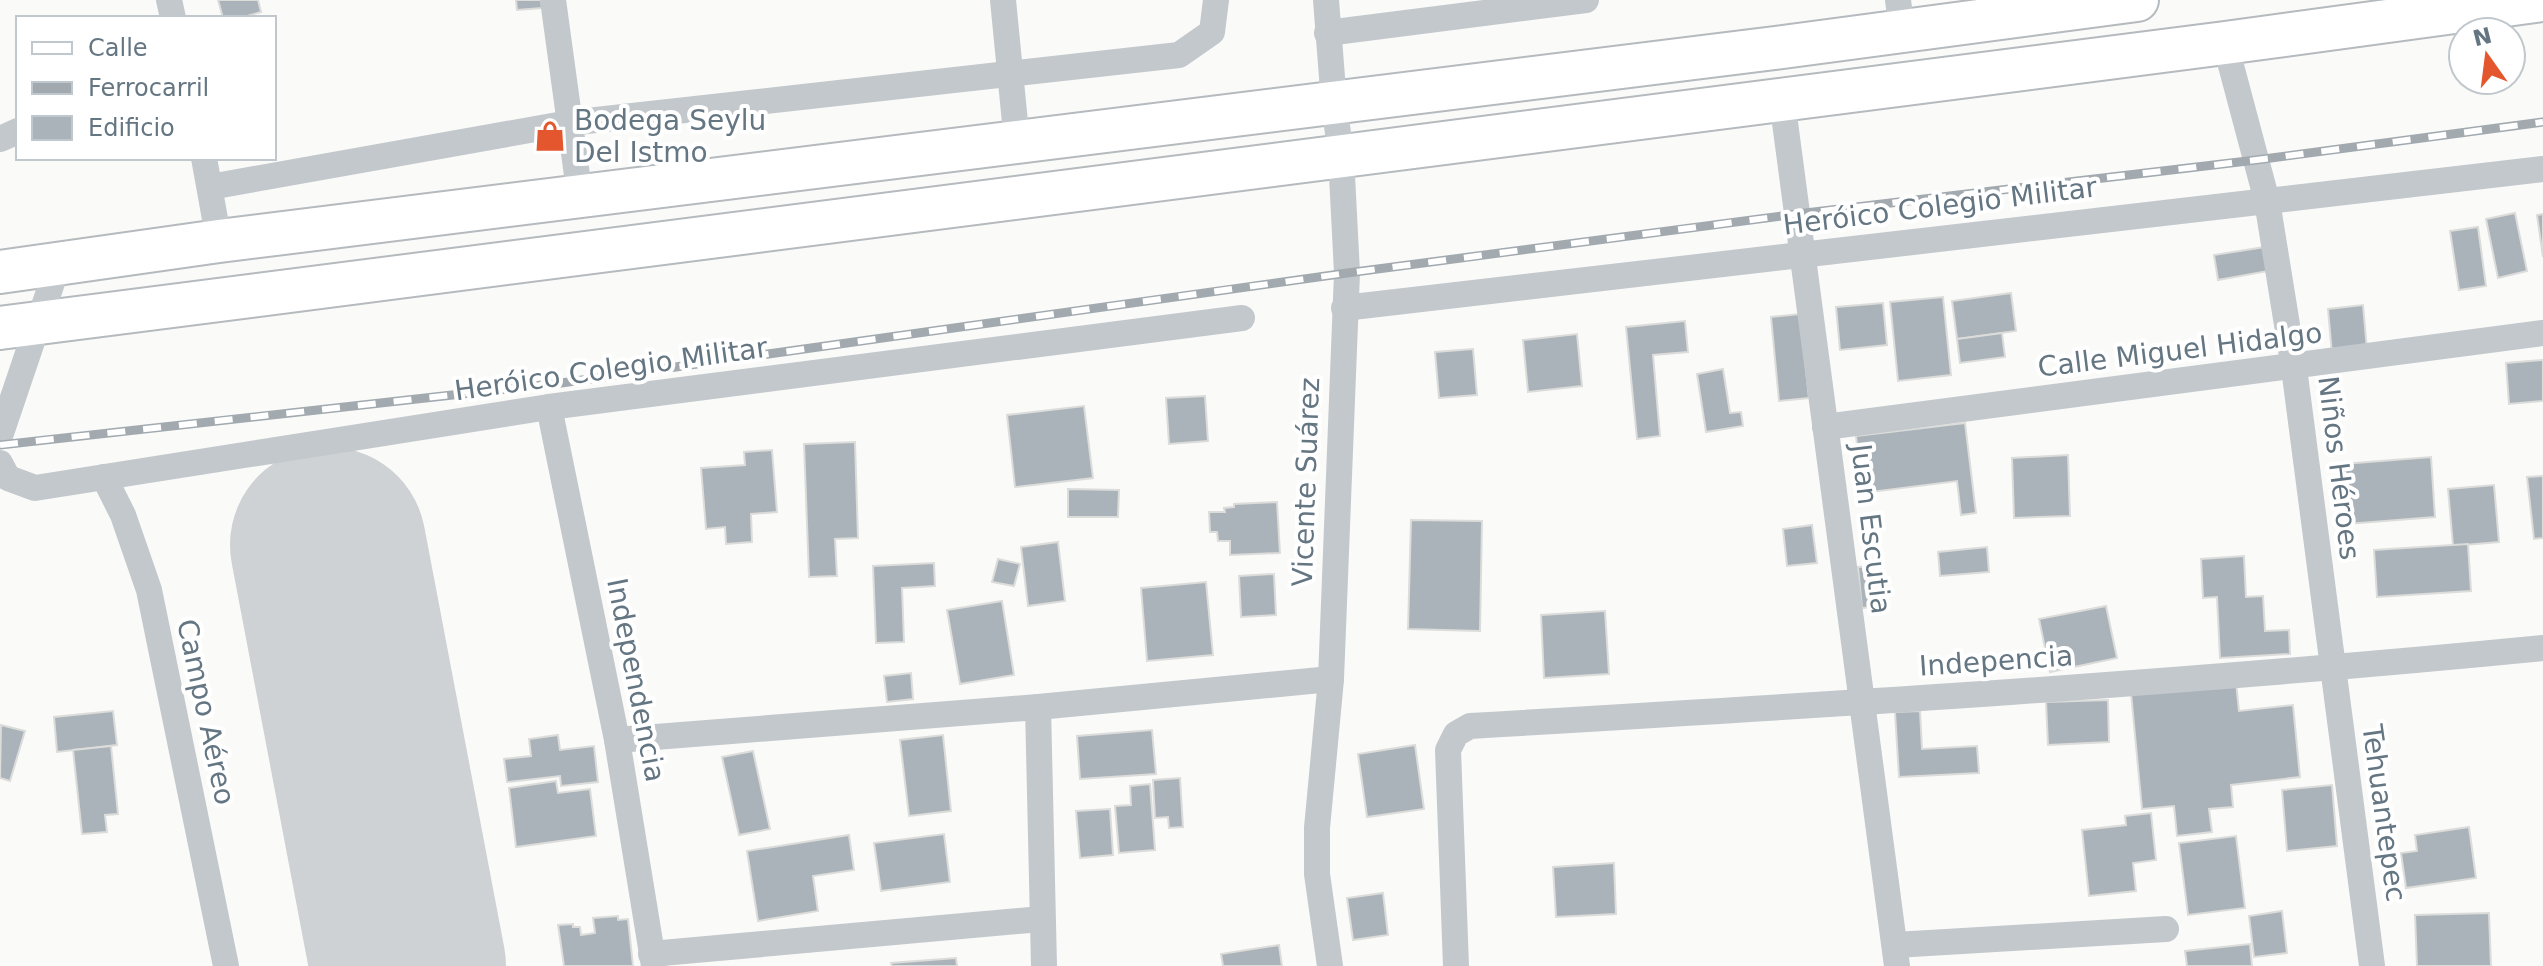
<svg xmlns="http://www.w3.org/2000/svg" width="2543" height="966" viewBox="0 0 2543 966" font-family="'DejaVu Sans',sans-serif">
<rect width="100%" height="100%" fill="#fafaf8"/>
<g fill="none" stroke-linecap="round" stroke-linejoin="round">
<!-- runway -->
<polyline stroke="#ced2d4" stroke-width="196" points="328,545 408,966"/>
</g>
<!-- building -->
<g fill="#aab3b9" stroke="#dcdcda" stroke-width="2">
<polygon points="218,0 258,0 261,12 240,18 223,18"/>
<polygon points="516,0 541,0 542,8 517,10"/>
<polygon points="2515,213 2527,271 2498,278 2486,219"/>
<polygon points="2543,214 2543,257 2537,215"/>
<polygon points="2478,227 2486,286 2459,290 2450,231"/>
<polygon points="2265,247 2268,271 2218,280 2214,255"/>
<polygon points="2011,293 2016,331 1957,339 1952,301"/>
<polygon points="1943,297 1951,375 1898,381 1890,302"/>
<polygon points="1883,303 1887,345 1840,350 1836,307"/>
<polygon points="2363,305 2367,350 2332,354 2328,309"/>
<polygon points="1800,314 1809,398 1779,401 1771,317"/>
<polygon points="1685,321 1688,352 1653,355 1660,436 1637,439 1626,327"/>
<polygon points="2002,333 2005,357 1960,363 1957,339"/>
<polygon points="1577,334 1582,386 1528,392 1523,340"/>
<polygon points="1473,349 1477,395 1439,398 1435,352"/>
<polygon points="2543,360 2543,401 2509,404 2506,363"/>
<polygon points="1723,369 1730,413 1741,412 1743,426 1706,432 1697,374"/>
<polygon points="1205,396 1208,441 1169,444 1166,398"/>
<polygon points="1084,406 1093,478 1015,487 1007,415"/>
<polygon points="1965,423 1976,513 1961,515 1957,481 1863,493 1856,436"/>
<polygon points="855,442 858,538 835,539 837,576 809,577 804,444"/>
<polygon points="772,450 777,512 751,514 752,542 726,544 725,527 706,529 701,468 745,465 744,452"/>
<polygon points="2068,455 2070,516 2014,518 2012,458"/>
<polygon points="2431,457 2435,517 2347,524 2343,464"/>
<polygon points="2543,476 2543,538 2534,539 2527,477"/>
<polygon points="2494,485 2499,542 2453,546 2448,489"/>
<polygon points="1068,489 1119,490 1118,517 1068,517"/>
<polygon points="1277,502 1280,553 1230,555 1230,541 1218,541 1217,532 1210,532 1209,512 1225,512 1224,508 1234,507 1234,504"/>
<polygon points="1411,520 1482,521 1480,631 1408,629"/>
<polygon points="1812,525 1817,563 1787,566 1783,529"/>
<polygon points="1058,542 1065,601 1028,606 1021,547"/>
<polygon points="2468,544 2471,591 2377,597 2374,550"/>
<polygon points="1987,547 1989,572 1940,576 1938,552"/>
<polygon points="2244,556 2246,597 2263,596 2265,631 2289,630 2290,654 2220,658 2217,597 2203,598 2201,559"/>
<polygon points="998,559 1020,564 1014,586 992,582"/>
<polygon points="934,563 935,586 902,588 904,642 876,643 873,566"/>
<polygon points="1874,566 1877,606 1862,608 1858,567"/>
<polygon points="1274,574 1276,615 1241,617 1239,576"/>
<polygon points="1206,582 1213,655 1147,661 1141,588"/>
<polygon points="1002,601 1014,675 960,684 947,610"/>
<polygon points="2106,606 2117,658 2050,672 2039,619"/>
<polygon points="1605,611 1609,674 1544,678 1541,615"/>
<polygon points="911,673 913,699 887,702 884,676"/>
<polygon points="2236,682 2239,711 2293,705 2300,777 2231,785 2233,807 2209,809 2212,832 2177,836 2174,806 2142,809 2131,693"/>
<polygon points="2108,700 2109,742 2048,745 2046,702"/>
<polygon points="113,711 117,745 57,752 54,717"/>
<polygon points="1920,711 1922,749 1977,746 1979,773 1899,777 1895,712"/>
<polygon points="1,725 25,731 10,781 0,778"/>
<polygon points="1152,730 1156,774 1080,779 1077,736"/>
<polygon points="558,735 560,750 594,746 598,782 561,786 560,776 507,782 504,759 531,756 529,739"/>
<polygon points="943,735 951,811 909,816 900,740"/>
<polygon points="1415,745 1424,809 1367,817 1358,754"/>
<polygon points="111,746 118,814 105,815 107,832 82,834 73,750"/>
<polygon points="753,751 770,829 739,835 722,757"/>
<polygon points="1180,778 1183,827 1169,828 1168,817 1155,818 1153,780"/>
<polygon points="556,781 558,793 590,789 596,836 516,847 509,788"/>
<polygon points="1150,784 1155,850 1119,853 1115,806 1131,805 1130,786"/>
<polygon points="2332,785 2337,846 2287,851 2282,790"/>
<polygon points="1110,809 1113,855 1080,858 1076,811"/>
<polygon points="2151,813 2156,860 2133,863 2136,891 2089,896 2082,830 2126,825 2125,816"/>
<polygon points="2469,827 2476,878 2406,888 2401,853 2417,851 2415,835"/>
<polygon points="944,834 950,882 881,891 874,843"/>
<polygon points="849,835 854,870 813,876 818,911 758,921 747,851"/>
<polygon points="2236,836 2245,908 2188,915 2179,843"/>
<polygon points="1614,863 1616,914 1556,917 1553,867"/>
<polygon points="1383,893 1388,935 1353,940 1347,898"/>
<polygon points="2282,911 2287,953 2254,957 2249,916"/>
<polygon points="2489,913 2491,966 2417,966 2415,915"/>
<polygon points="618,916 618,920 628,919 633,966 564,966 558,925 573,924 573,927 580,927 581,935 595,933 593,918"/>
<polygon points="2250,944 2252,966 2187,966 2185,951"/>
<polygon points="1279,945 1282,966 1223,966 1221,954"/>
<polygon points="956,958 957,966 892,966 891,963"/>
</g>
<g fill="none" stroke-linecap="round" stroke-linejoin="round">
<defs>
<g id="primary">
<polyline points="0,272 219,241 1775,48 2137,0"/>
<polyline points="0,328 2225,43 2542,0"/>
</g>
</defs>
<!-- primary casing -->
<use href="#primary" stroke="#b5babe" stroke-width="46"/>
<!-- minor -->
<g stroke="#c3c8cc" stroke-width="26">
<polyline points="169,0 173,18"/>
<polyline points="553,0 580,197"/>
<polyline points="1003,0 1017,143"/>
<polyline points="1326,0 1334,103 1341,156 1347,273 1331,679 1317,828 1317,874 1330,966"/>
<polyline points="1898,0 1902,32"/>
<polyline points="1327,33 1586,0"/>
<polyline points="2225,43 2267,201 2294,368 2372,966"/>
<polyline points="1782,100 1897,966"/>
<polyline points="0,139 18,131"/>
<polyline points="204,158 219,241"/>
<polyline points="210,187 569,123 1179,55 1212,32 1216,0"/>
<polyline points="1344,308 2543,169"/>
<polyline points="549,407 617,740 654,966"/>
<polyline points="1825,427 2543,333"/>
<polyline points="0,436 59,262"/>
<polyline points="0,463 8,478 35,488 549,407 1242,318"/>
<polyline points="104,477 123,515 149,590 226,966"/>
<polyline points="1038,707 1044,966"/>
<polyline points="617,740 1038,707 1331,679"/>
<polyline points="1895,945 2166,929"/>
<polyline points="651,954 1041,919"/>
<path d="M1456,966l-8,-216 8,-16 14,-8c358,-21 716,-43 1073,-78"/>
</g>
<!-- primary -->
<use href="#primary" stroke="#fff" stroke-width="42"/>
<defs>
<polyline id="rail" points="0,445 561,383 1347,273 1797,214 2256,160 2543,122"/>
</defs>
<!-- rail casing -->
<use href="#rail" stroke="#a2aab0" stroke-width="9"/>
<!-- rail -->
<use href="#rail" stroke="#fff" stroke-width="6" stroke-dasharray="18" stroke-linecap="butt"/>
</g>
<!-- icons -->
<defs>
<symbol id="shop-bare" viewBox="-9 -9 18 18"><path d="M-5-2.5h2.3a2.7 3.5 0 0 1 5.4 0H5L5.5 6h-11ZM-1.5-2.5h3a1.5 2.3 0 0 0-3 0Z" fill="#e4572e" stroke="#fff" stroke-width="2.5" paint-order="stroke"/></symbol>
</defs>
<g fill-rule="evenodd">
<use href="#shop-bare" x="528" y="114" width="44" height="44"/>
</g>
<g text-anchor="middle" dominant-baseline="central" stroke-width="8" stroke-linejoin="round" paint-order="stroke">
<!-- poi labels -->
<g font-size="28" fill="#657683" stroke="#fff" text-anchor="start">
<text x="574" y="120">Bodega Seylu<tspan x="574" dy="32">Del Istmo</tspan></text>
</g>
<!-- street labels -->
<g font-size="28" fill="#657683" stroke="#fff">
<text transform="translate(1940 206) rotate(-7)">Heróico Colegio Militar</text>
<text transform="translate(2180 350) rotate(-7)">Calle Miguel Hidalgo</text>
<text transform="translate(611 369) rotate(-8)">Heróico Colegio Militar</text>
<text transform="translate(2339 468) rotate(83)">Niños Héroes</text>
<text transform="translate(1306 482) rotate(-88)">Vicente Suárez</text>
<text transform="translate(1871 529) rotate(83)">Juan Escutia</text>
<text transform="translate(1996 661) rotate(-4)">Indepencia</text>
<text transform="translate(636 680) rotate(79)">Independencia</text>
<text transform="translate(206 712) rotate(78)">Campo Aéreo</text>
<text transform="translate(2384 813) rotate(82)">Tehuantepec</text>
</g>
</g>
<!-- legend -->
<rect x="16" y="16" width="260" height="144" fill="#ffffff" stroke="#c1c8cd" stroke-width="2"/>
<rect x="32" y="42" width="40" height="12" fill="#ffffff" stroke="#c1c8cd" stroke-width="2"/>
<text x="88" y="56" font-size="24" fill="#657683">Calle</text>
<rect x="32" y="82" width="40" height="12" fill="#a2aab0" stroke="#c1c8cd" stroke-width="2"/>
<text x="88" y="96" font-size="24" fill="#657683">Ferrocarril</text>
<rect x="32" y="116" width="40" height="24" fill="#aab3b9" stroke="#c1c8cd" stroke-width="2"/>
<text x="88" y="136" font-size="24" fill="#657683">Edificio</text>
<!-- north arrow -->
<g transform="translate(2487 56) rotate(346)"><circle r="38" fill="#ffffff" stroke="#c1c8cd" stroke-width="2"/>
<path d="M0-6L14 30L0 20L-14 30Z" fill="#e4572e"/>
<text y="-12" font-size="22" font-weight="bold" text-anchor="middle" fill="#657683">N</text>
</g>
</svg>
